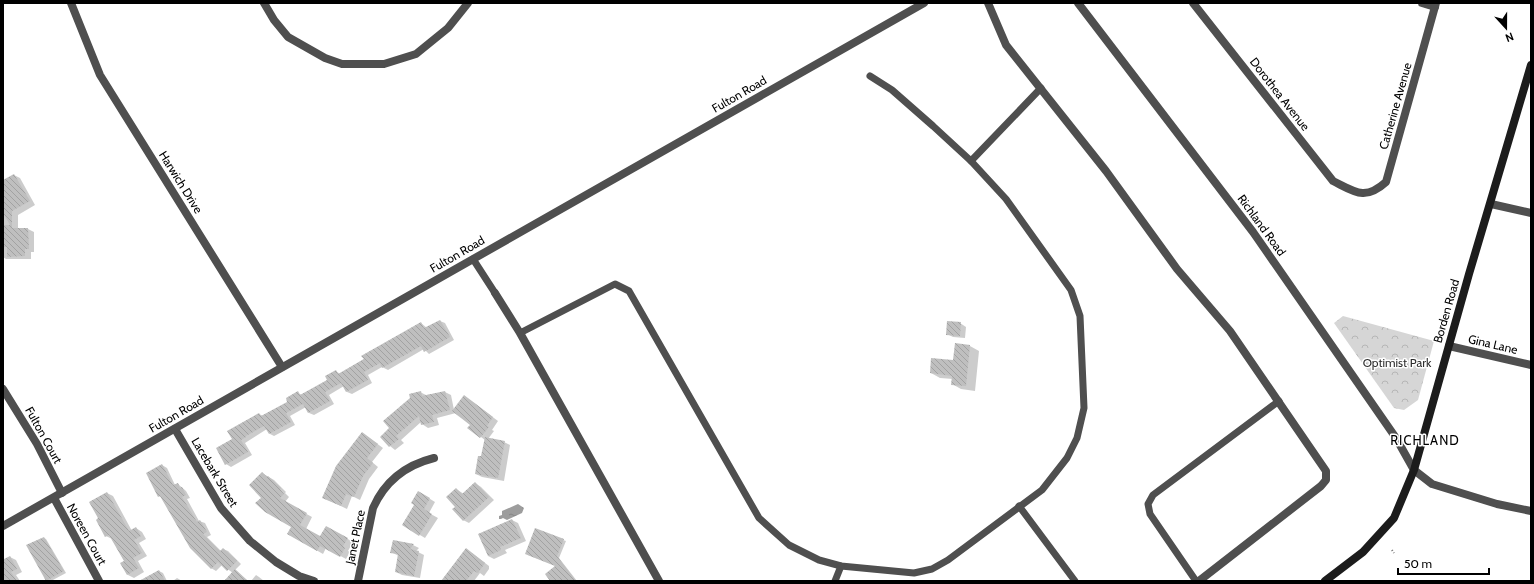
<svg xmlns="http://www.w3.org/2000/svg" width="1534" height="584" viewBox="0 0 1534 584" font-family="Cabin,sans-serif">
<defs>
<pattern id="park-crowns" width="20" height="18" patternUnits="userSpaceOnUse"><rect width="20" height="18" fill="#d6d6d6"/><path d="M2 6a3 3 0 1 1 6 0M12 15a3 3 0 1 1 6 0" fill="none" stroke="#b6b6b6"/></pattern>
<pattern id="water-ripples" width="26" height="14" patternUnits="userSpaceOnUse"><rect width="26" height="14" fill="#9d9d9d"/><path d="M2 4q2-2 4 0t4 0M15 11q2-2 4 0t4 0" fill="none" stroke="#858585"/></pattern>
<pattern id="building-back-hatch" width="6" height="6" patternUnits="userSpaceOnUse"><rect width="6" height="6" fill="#bfbfbf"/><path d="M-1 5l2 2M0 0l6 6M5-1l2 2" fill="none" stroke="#a2a2a2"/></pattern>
</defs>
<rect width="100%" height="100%" fill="#fff"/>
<!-- park -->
<polygon fill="url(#park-crowns)" points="1343,316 1434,341 1418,400 1404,410 1394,408 1334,323"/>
<!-- water -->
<polygon fill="url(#water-ripples)" points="518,504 524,508 522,513 507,520 503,518 501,519 499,519 499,516 502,515 502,511"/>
<!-- shadow -->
<g fill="#0003">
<polygon points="14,175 20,178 35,205 18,215 18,229 28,229 34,232 34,252 31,252 31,259 6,259 3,257 3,181"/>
<polygon points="440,321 445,323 454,340 429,354 424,349 388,370 382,367 368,375 372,383 352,394 347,392 344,386 329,395 334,404 314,415 309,413 306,407 290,416 295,425 274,436 270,434 267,429 245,443 252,455 231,467 226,464 233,439 259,414 263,416 289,402 298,393 302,395 328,380 336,371 340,374 421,323 427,328"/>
<polygon points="960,323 966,327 965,338 953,337 947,334"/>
<polygon points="970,346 979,351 975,391 961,389 952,384 953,379 940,378 931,373 954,361"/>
<polygon points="420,392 426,395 445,392 451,395 454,410 470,400 498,421 492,430 494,431 488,439 504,442 510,445 504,481 482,477 476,474 482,457 485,440 469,428 471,425 456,413 437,418 439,425 428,428 422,424 421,422 401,440 404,443 395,450 390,446 391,429"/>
<polygon points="368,437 383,448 372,462 378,467 369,479 360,500 352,496 347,509 324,498"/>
<polygon points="162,465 167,468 175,485 178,484 186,491 190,498 187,499 199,521 205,523 211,535 207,537 221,551 223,549 228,551 241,564 235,570 248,581 226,581 233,573 222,565 216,571 211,568 162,498 159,496"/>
<polygon points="262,473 274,480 286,492 285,493 289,497 285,502 312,517 306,529 321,538 327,527 353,542 348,551 350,552 346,559 326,548 323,554 288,534 293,526 262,498"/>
<polygon points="475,483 481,487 494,500 469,523 463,520 456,507 456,489 464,494"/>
<polygon points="419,492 435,502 429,513 438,518 425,538 403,525 416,505"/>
<polygon points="107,493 113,496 132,531 136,528 142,532 146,539 139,543 147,556 138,561 144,572 134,578 128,575 122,564 125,562 112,539 106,536 100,519"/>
<polygon points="512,520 518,523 526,541 505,550 507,553 494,559 488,556"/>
<polygon points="44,538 46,539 66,573 51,581 47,580"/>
<polygon points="563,540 566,541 559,558 577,581 552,581 557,566 528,555"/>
<polygon points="413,545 419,548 416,551 424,555 420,578 402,575 396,572 399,556 391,552"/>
<polygon points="472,553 489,566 489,569 484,576 480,573 474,581 449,581"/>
<polygon points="10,557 16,560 22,572 16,575 20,581 3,581 3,561"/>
<polygon points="159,571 163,573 167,581 147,581"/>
<polygon points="256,575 259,577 264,581 251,581"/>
<polygon points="177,578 182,581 173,581"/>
</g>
<!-- building -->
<g fill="url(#building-back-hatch)">
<polygon points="14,174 30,201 12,211 12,228 28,228 29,249 25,249 25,256 7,257 7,247 3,247 3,225 10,225 3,213 3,180"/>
<polygon points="440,320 450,337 424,352 421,346 382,368 380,363 364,372 368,380 346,392 341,383 325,392 330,401 308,413 303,404 286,413 291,422 269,434 264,426 246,436 246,437 241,440 248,452 225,465 216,448 232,439 227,431 259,413 261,416 287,402 286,398 298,391 300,395 327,380 325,376 336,370 338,374 364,359 361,356 421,322 424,328"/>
<polygon points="947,321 961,322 960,336 946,335"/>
<polygon points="955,343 970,345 966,386 951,385 952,376 930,373 931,358 953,360"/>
<polygon points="421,391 422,396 445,391 450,410 432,415 434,422 421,425 419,416 396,436 399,439 389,447 380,437 389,428 383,421 410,398 409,394"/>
<polygon points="464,395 493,417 487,426 489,427 480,438 467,428 470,425 452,411"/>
<polygon points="362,432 378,444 367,458 373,463 363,476 354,497 346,494 341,506 322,498 336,466"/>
<polygon points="485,437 505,441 498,478 475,474 478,456 481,456"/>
<polygon points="162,464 173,485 178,483 180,488 182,487 186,495 182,497 197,522 200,520 207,532 203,534 220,551 223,548 237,561 227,571 218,562 211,569 190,548 160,496 158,497 146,473"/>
<polygon points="262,472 267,477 268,476 281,488 280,489 284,494 280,498 307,513 300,525 320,536 326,526 348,538 343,546 345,548 340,557 320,546 317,551 287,534 291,527 265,512 255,503 261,498 249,485"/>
<polygon points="475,482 489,497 463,521 452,509 455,507 446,497 456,488 462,494"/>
<polygon points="418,491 430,498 424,509 432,514 419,536 402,525 414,505 411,503"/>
<polygon points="107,492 129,531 136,527 141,536 134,540 142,553 133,558 139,568 127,575 120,563 124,561 109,535 105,537 96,520 98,518 89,502"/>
<polygon points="512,519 521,538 500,547 501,550 488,556 478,534"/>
<polygon points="535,528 564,539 557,556 576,581 550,581 545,574 555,566 525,554"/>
<polygon points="44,537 64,571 46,581 26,545"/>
<polygon points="393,540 414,544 410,549 419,551 414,576 395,572 398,554 390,553"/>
<polygon points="466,548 485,563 478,573 474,571 466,581 441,581"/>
<polygon points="10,556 17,569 11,572 17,581 3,581 3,557 4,559"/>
<polygon points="235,569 248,581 224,581"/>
<polygon points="159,570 165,581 139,581"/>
</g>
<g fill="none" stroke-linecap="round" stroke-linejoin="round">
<!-- path -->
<polyline stroke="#717171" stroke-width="2" stroke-dasharray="1 2" stroke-linecap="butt" points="1392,550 1394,553"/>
<!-- service -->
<g stroke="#4f4f4f" stroke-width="7">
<polyline points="971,161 1041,88"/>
<polyline points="473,259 495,293"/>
<polyline points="520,333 615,284 629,291 759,518 789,545 819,560 841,566 914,573 932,569 948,560 1042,490 1067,458 1077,438 1084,408 1080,316 1071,290 1006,199 971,161 933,126 892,90 870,76"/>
<polyline points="1019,506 1075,581"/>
<polyline points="835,581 841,566"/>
<polyline points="1196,581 1150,514 1148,504 1153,495 1279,401"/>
</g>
<!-- minor -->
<g stroke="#4f4f4f" stroke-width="8">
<polyline points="71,3 100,75 282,367"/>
<polyline points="264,3 274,20 288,37 325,58 342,64 384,64 416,54 448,28 468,3"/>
<polyline points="988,3 1006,45 1106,171 1177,269 1230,331 1326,471 1326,480 1321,486 1199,581"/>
<path d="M1193,3l140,178c22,11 32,20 53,1l50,-179"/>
<polyline points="1422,3 1435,7"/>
<polyline points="1491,204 1531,213"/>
<polyline points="495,293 520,333 659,581"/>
<polyline points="1449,346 1531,365"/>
<polyline points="3,389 37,444 62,493"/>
<polyline points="175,429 221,508 250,541 276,562 299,576 314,581"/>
<polyline points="54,498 99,581"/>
<path d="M358,581l15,-73c12,-27 33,-43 61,-50"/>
</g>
<!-- tertiary -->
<g stroke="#4f4f4f" stroke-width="8">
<polyline points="1078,3 1253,232 1396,438 1414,470 1432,484 1497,504 1531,511"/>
<polyline points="3,526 924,3"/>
</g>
<!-- secondary -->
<polyline stroke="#1c1c1c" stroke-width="8" points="1325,581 1363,552 1394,518 1414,470 1469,274 1531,65"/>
</g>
<g text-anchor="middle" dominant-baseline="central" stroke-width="3" stroke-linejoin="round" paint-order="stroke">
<!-- street labels -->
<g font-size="12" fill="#000" stroke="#fff">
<text transform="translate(739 94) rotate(-30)">Fulton Road</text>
<text transform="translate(1280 94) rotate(52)">Dorothea Avenue</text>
<text transform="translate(1395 106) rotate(-74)">Catherine Avenue</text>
<text transform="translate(181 182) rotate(58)">Harwich Drive</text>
<text transform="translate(1262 225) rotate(54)">Richland Road</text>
<text transform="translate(457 254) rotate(-30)">Fulton Road</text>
<text transform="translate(1446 311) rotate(-74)">Borden Road</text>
<text transform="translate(1493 344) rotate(13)">Gina Lane</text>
<text transform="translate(176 414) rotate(-30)">Fulton Road</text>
<text transform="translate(44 435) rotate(61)">Fulton Court</text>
<text transform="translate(215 472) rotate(59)">Lacebark Street</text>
<text transform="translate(87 534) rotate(61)">Noreen Court</text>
<text transform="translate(355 537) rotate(-78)">Janet Place</text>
</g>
<!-- park labels -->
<g font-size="12" fill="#2d2d2d" stroke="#fff">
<text x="1397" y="362">Optimist Park</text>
</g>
<!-- neighbourhood labels -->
<g font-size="13" letter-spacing="1" fill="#000" stroke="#fff">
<text x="1425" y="440">RICHLAND</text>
</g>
</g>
<!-- border -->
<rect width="1534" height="584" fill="none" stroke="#000000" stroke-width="8"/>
<!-- north arrow -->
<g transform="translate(1506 28) rotate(159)" stroke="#ffffff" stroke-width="3" paint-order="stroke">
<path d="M0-3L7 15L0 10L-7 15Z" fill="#000000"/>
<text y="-6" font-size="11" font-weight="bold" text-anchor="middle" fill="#000000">N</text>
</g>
<!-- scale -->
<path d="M1398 568v6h91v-6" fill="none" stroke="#000000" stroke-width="2"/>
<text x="1404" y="568" font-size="12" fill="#000000" stroke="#ffffff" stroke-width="3" paint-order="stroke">50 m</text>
</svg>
